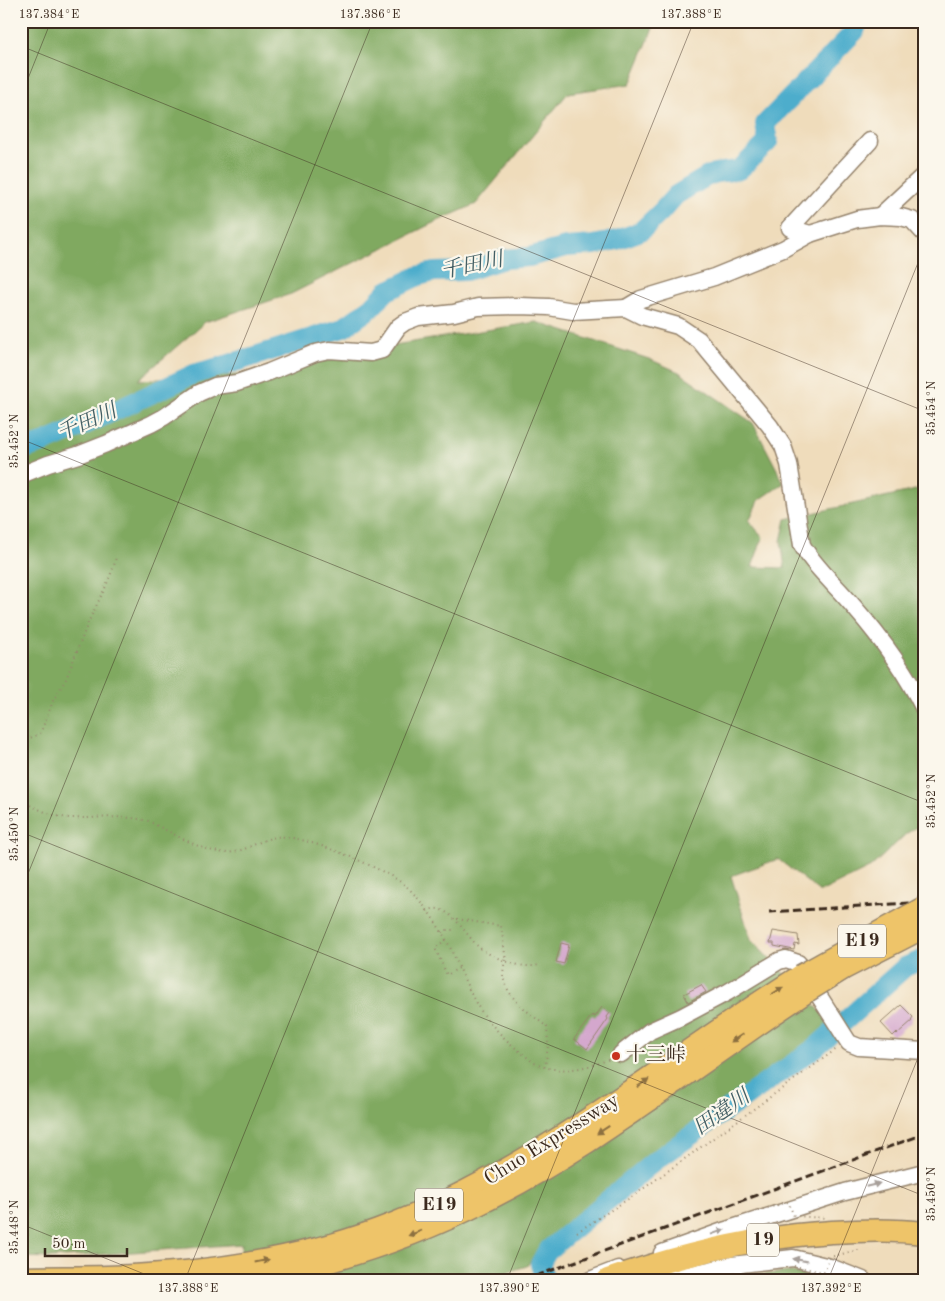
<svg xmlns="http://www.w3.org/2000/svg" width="945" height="1301" viewBox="0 0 945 1301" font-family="'Old Standard TT','Noto Serif JP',serif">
<rect width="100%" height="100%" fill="#fbf7ec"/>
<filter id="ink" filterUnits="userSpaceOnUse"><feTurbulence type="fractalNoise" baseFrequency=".02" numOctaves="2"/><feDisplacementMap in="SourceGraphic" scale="10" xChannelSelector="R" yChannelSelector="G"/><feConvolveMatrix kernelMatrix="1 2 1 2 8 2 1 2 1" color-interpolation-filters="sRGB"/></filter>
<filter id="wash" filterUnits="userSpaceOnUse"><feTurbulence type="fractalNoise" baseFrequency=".0096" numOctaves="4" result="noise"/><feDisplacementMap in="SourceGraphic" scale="20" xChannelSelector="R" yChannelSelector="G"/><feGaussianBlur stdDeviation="1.12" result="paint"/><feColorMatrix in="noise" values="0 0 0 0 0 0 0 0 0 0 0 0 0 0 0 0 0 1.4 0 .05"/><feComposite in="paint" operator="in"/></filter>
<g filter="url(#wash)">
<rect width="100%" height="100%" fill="#efdcbb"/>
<!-- forest -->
<g fill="#80a960" stroke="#5e6a3f">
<polygon points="21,21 656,21 630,84 568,93 476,204 431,224 291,294 205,322 138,380 242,375 328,360 376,348 536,322 649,359 679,372 753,423 784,483 758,501 749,521 763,537 752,567 785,568 781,541 786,519 924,488 924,822 906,834 871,867 820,892 778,859 731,876 751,940 835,1026 785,1063 648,1157 538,1250 527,1266 480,1280 236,1280 242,1244 51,1258 21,1257"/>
<polygon points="789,1272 827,1280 733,1280 747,1276"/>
</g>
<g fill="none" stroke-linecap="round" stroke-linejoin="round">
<!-- river -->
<g stroke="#4dadcc" stroke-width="20">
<polyline points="21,450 46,442 72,431 194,374 223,366 343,328 371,308 387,291 418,276 434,272 466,271 504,259 529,257 566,247 594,245 617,240 641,231 661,212 676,195 706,177 715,173 739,170 768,142 765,124 855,31 858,21"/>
<polyline points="545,1280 540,1264 547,1251 655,1161 815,1048 905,967 924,959"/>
</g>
</g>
<g id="blocks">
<!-- building -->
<g fill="#d4a7cd">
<polygon points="773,931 798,935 799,945 795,944 794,950 774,946 774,943 770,943"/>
<polygon points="561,943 569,945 564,964 556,962"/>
<polygon points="701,985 706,992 688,1002 684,994"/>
<polygon points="901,1005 913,1017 911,1020 912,1021 897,1034 896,1033 893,1036 881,1023"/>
<polygon points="602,1007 610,1013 607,1017 608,1019 587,1049 574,1039 592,1015 595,1017"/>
</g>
</g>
</g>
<g filter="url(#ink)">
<use href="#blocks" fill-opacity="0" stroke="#95836c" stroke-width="1"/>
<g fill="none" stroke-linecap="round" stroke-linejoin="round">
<defs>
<g id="minor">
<polyline points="880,216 924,175"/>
<polyline points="810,234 790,228 870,141"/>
<polyline points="626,308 641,299 714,277 783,249 810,234 857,219 880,216 901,217 912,220 924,233"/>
<path d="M21,475l27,-11 30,-9 28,-11 45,-20 13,-7 35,-24 16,-7 22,-3 32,-11 46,-19 14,-3 42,3 11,-3 16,-23 7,-5 13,-5 36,-4 24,-6 42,-1 29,1 24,4 53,-3 16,8 36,10 21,14 71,86 13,20 6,18 13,81c13,23 35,41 52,62 27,31 52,65 70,102"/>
<polyline points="621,1054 650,1031 681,1017 728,992 779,961 786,959 798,963 849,1043 859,1047 924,1051"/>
<polyline points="662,1253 726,1230 845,1192 924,1172"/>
<polyline points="590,1280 618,1269"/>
<polyline points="664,1280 732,1265 793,1258 830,1267 863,1280"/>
</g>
<g id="highway">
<path d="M21,1278c29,-1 58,0 86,-1 92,-3 184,-15 271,-47 156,-57 283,-166 423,-254"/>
<path d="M254,1280c74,-16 143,-37 212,-70 122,-58 228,-145 341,-219"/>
<path d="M608,1280c74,-26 145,-43 224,-48 31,-2 61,-3 92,1"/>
</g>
</defs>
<!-- minor casing -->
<use href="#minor" stroke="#95836c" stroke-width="19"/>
<!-- highway casing -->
<use href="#highway" stroke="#95836c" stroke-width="25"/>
<!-- path -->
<g stroke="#95836c" stroke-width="2" stroke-dasharray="1 4" stroke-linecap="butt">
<polyline points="21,737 30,738 40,734 53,701 66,679 88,623 106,586 114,566 116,557"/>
<path d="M21,801c16,7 31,16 49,17 26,1 52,-4 78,3 21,10 48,27 70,31 24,4 36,-11 58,-15 24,-4 110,32 130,49 16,14 39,48 47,68 9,18 15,37 26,54 11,16 24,30 39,42 5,4 10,8 15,12 23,14 54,6 77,-3"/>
<path d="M427,911c21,-12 40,27 53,37 13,10 43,22 58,17"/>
<polyline points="457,919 501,926 506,961"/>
<polyline points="442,932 446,930 454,930"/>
<polyline points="446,940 436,947 436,950 447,975 459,968"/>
<path d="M505,960c-1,5 -2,12 -2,16 4,23 27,37 44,51l1,19 -3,21"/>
<polyline points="577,1232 636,1194 838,1048"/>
</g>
<!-- minor -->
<use href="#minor" stroke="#fff" stroke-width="16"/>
<!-- highway -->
<use href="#highway" stroke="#eec469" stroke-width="22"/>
<!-- rail -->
<g stroke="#3b2a1e" stroke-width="3" stroke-dasharray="8 4" stroke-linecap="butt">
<polyline points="769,912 924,902"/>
<polyline points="525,1280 924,1134"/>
</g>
<defs>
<g id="highway-bridge">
<polyline points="801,976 924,908"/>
<polyline points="807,991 844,968 924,927"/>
</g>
</defs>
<!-- highway-bridge casing -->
<use href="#highway-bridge" stroke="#95836c" stroke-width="25" stroke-linecap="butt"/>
<!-- path-bridge -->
<g stroke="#95836c" stroke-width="2" stroke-dasharray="1 4" stroke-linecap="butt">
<polyline points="758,1211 788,1202 794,1216 826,1218"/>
<polyline points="794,1266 824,1272 830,1257 862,1249"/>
</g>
<!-- highway-bridge -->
<use href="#highway-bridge" stroke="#eec469" stroke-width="22"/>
</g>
<!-- one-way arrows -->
<defs><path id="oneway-solid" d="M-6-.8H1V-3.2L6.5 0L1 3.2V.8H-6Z" transform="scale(1.25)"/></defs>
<g fill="#8c6f40">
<use href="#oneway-solid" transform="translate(777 991) rotate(-32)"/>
<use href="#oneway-solid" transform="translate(737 1038) rotate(146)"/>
<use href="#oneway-solid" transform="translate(643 1083) rotate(-35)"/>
<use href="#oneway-solid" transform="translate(603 1130) rotate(147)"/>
<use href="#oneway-solid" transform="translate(415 1233) rotate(159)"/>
<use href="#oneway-solid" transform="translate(262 1261) rotate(-12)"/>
</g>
<g fill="#a79f9a">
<use href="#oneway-solid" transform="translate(873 1185) rotate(-14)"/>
<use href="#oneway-solid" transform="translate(718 1232) rotate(-20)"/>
<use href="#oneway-solid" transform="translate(800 1260) rotate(-169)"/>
</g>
</g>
<!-- ticks -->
<path fill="none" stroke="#3b2a1e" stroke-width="1" stroke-opacity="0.45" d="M21,46l903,365M21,96l30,-75M21,439l903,364M21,832l903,364M21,891l352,-870M21,1224l138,56M185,1280l509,-1259M507,1280l417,-1032M828,1280l96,-237"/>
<!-- markers -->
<circle fill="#c8321e" stroke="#fbf7ec" stroke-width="2" cx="616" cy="1056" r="5"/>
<g text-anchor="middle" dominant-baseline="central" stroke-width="4.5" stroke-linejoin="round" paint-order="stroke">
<!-- shield labels -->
<g fill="#fbf7ec" stroke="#75685c" stroke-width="1">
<rect x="838" y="924.5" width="48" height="33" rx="4"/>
<rect x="415" y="1188.5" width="48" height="33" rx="4"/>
<rect x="747" y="1223.5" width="32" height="33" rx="4"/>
</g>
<g font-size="19" font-weight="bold" fill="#3b2a1e">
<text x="862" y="941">E19</text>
<text x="439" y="1205">E19</text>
<text x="763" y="1240">19</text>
</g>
<!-- poi labels -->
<g font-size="20" fill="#3b2a1e" stroke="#fbf7ec" text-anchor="start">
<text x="626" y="1056">十三峠</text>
</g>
<!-- street labels -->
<g font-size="20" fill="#3b2a1e" stroke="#fbf7ec">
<text transform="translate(552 1140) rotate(-32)">Chuo Expressway</text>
</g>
<!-- water labels -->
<g font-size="21" font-style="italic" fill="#425e64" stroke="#fbf7ec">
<text transform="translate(472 266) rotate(-12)">千田川</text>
<text transform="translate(87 423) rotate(-24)">千田川</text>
<text transform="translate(722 1113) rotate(-35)">田違川</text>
</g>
</g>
<!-- margin -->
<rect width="945" height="1301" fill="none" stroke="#fbf7ec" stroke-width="55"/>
<!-- scale -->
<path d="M45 1248v8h82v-8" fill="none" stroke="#3b2a1e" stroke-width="2.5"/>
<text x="52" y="1248" font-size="15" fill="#3b2a1e" stroke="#fbf7ec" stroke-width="4" paint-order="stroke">50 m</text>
<rect x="28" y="28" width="890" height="1246" fill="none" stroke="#3b2a1e" stroke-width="2"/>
<g font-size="12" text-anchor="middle" fill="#3b2a1e">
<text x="49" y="18">137.384°E</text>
<text x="370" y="18">137.386°E</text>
<text x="691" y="18">137.388°E</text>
<text transform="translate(931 408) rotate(-90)" y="4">35.454°N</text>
<text transform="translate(14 441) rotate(-90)" y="4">35.452°N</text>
<text transform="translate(931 801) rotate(-90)" y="4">35.452°N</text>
<text transform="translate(14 834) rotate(-90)" y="4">35.450°N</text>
<text transform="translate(931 1194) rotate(-90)" y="4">35.450°N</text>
<text transform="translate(14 1227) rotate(-90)" y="4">35.448°N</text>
<text x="188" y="1292">137.388°E</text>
<text x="509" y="1292">137.390°E</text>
<text x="831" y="1292">137.392°E</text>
</g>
</svg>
